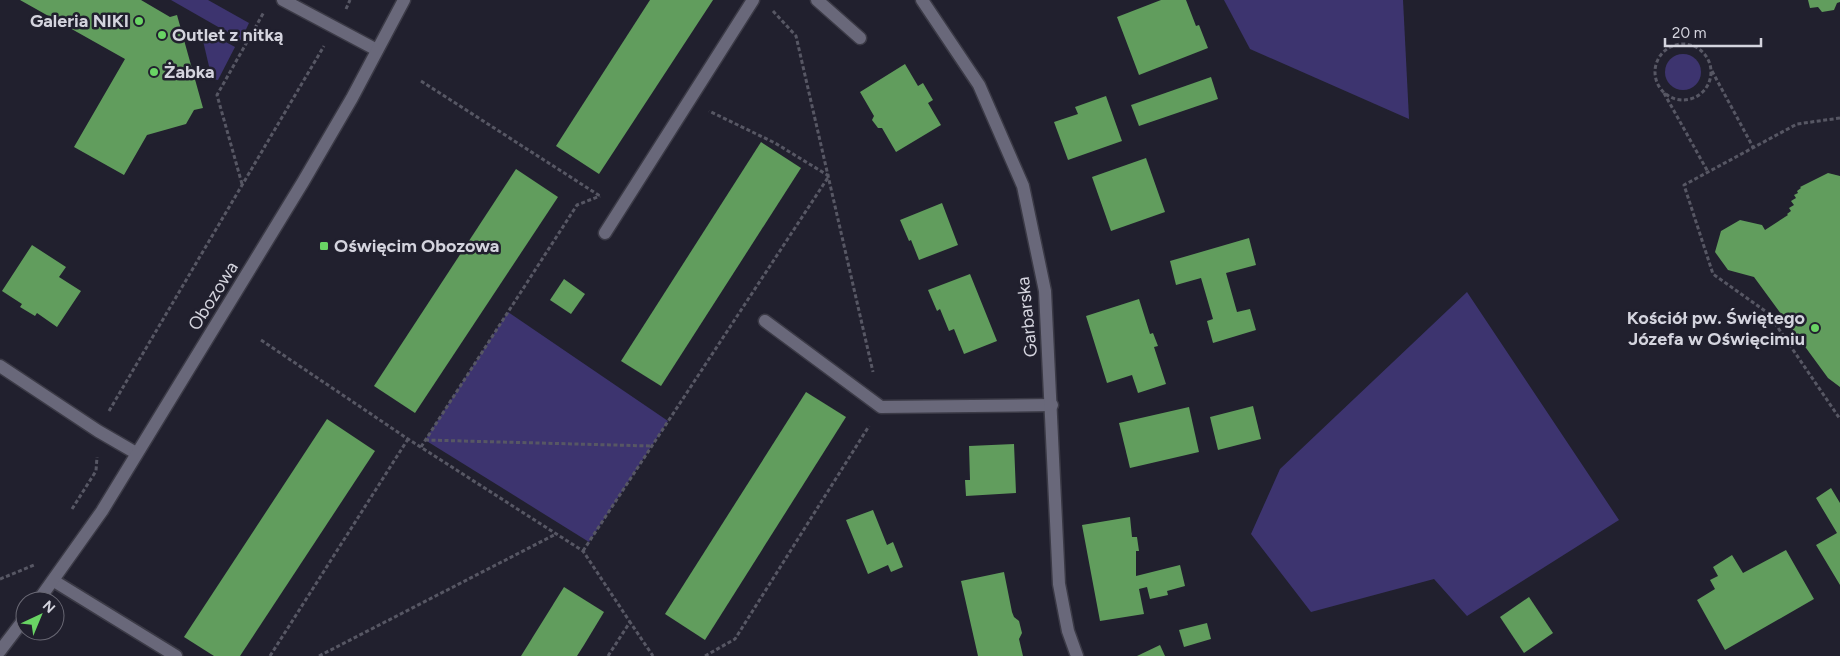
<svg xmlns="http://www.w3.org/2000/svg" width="1840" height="656" viewBox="0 0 1840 656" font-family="Figtree,sans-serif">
<rect width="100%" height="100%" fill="#21202e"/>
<!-- green -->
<g fill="#3d346f">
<polygon points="171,0 208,0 249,23 241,40"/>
<polygon points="1224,0 1403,0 1409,119 1250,49"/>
<polygon points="200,28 235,47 218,80 212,79"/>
<circle cx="1683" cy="72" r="18"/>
<polygon points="1467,292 1619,520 1467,616 1434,579 1311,612 1251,534 1280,469"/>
<polygon points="508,312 668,421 589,542 425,440"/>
</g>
<!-- building -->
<g fill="#619d5d">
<polygon points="20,0 141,0 170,17 177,15 203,108 194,110 186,124 147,135 124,175 74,147 125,59"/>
<polygon points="650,0 713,0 599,174 556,146"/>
<polygon points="1161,0 1186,0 1196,26 1199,25 1208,48 1139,75 1117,17"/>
<polygon points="1808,0 1840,0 1840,2 1837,3 1834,10 1822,12 1818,7 1810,8"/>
<polygon points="905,64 918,86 923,83 933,100 928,103 941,125 896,152 882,128 878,128 872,120 874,116 860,92"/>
<polygon points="1211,77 1218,99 1139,126 1131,105"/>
<polygon points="1106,96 1122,141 1068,160 1054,122 1078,114 1075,107"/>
<polygon points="761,142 801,168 661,386 621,361"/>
<polygon points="1146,158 1165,212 1111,231 1092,177"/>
<polygon points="516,169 558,197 415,413 374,386"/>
<polygon points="1828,173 1840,176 1840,387 1828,378 1754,277 1728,270 1715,252 1721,231 1740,220 1762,225 1765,230 1788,215 1787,214 1791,211 1789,208 1794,205 1791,201 1796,198 1794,195 1798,193 1797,191 1801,188 1800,187"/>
<polygon points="942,203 958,245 919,260 911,240 909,241 900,220"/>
<polygon points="1249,238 1256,265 1226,273 1237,312 1250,309 1256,330 1213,343 1207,321 1213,319 1201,278 1176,285 1170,261"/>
<polygon points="32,245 66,267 59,277 81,291 57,327 37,313 35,316 20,307 22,304 2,291"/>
<polygon points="970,274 997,341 964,354 954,329 949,331 940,309 937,311 928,290"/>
<polygon points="564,279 585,294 571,314 550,300"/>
<polygon points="1139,299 1150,334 1153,333 1158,346 1154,347 1166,384 1138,393 1132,375 1107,383 1086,316"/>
<polygon points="806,392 846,417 705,640 665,614"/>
<polygon points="1253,406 1261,439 1218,450 1210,417"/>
<polygon points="1189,407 1199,452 1130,468 1119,423"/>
<polygon points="327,419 375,451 240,656 214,656 184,637"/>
<polygon points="1014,444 1016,493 966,496 965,480 970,480 969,446"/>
<polygon points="1831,488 1840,503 1840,585 1816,545 1837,533 1816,498"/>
<polygon points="873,510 887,545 893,542 903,567 891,572 888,565 868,574 846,520"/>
<polygon points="1130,517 1132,537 1137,537 1139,551 1136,551 1136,576 1180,565 1185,586 1167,591 1168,595 1150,599 1147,587 1139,589 1144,614 1100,621 1082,525"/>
<polygon points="1786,550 1814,599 1725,650 1697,600 1715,589 1710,580 1718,576 1713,567 1732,555 1743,573"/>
<polygon points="1004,572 1012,612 1014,617 1019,621 1022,633 1019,639 1023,656 978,656 961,581"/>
<polygon points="564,587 604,612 584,645 577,656 521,656"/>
<polygon points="1529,597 1553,633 1524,653 1500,617"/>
<polygon points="1207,623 1211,639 1184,647 1179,630"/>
<polygon points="1160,645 1165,656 1137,656"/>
</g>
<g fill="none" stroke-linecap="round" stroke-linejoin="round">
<defs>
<g id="service">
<polyline points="817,0 860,38"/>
<polyline points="605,233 753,0"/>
<polyline points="765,321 881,407 1052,405"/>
<polyline points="54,581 176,656"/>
</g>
<g id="minor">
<polyline points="283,0 377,50"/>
<polyline points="922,0 979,85 1023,186 1045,291 1059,584 1068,631 1077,656"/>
<polyline points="0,366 98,431 136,453"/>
</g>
<g id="tertiary">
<polyline points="38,601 102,511 303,182 352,98 404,0"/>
<polyline points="0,651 25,618"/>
</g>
</defs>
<!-- service casing -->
<use href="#service" stroke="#3b3a46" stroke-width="15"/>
<!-- minor casing -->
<use href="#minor" stroke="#3b3a46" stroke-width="15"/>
<!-- tertiary casing -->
<use href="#tertiary" stroke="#3b3a46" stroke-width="15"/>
<!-- path -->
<g stroke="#575764" stroke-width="3" stroke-dasharray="4 2.5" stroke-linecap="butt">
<polyline points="346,9 350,0"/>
<polyline points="773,11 796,36 873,372"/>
<circle cx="1683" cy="72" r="28"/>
<polyline points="1712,71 1753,147"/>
<polyline points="421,81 600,196"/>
<polyline points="1664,93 1708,172"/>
<polyline points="1840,118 1797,124 1684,185 1713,274 1768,313 1840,419"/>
<polyline points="242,184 217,95 264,12"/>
<polyline points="261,340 408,439 583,551 630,622"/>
<polyline points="109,411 324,46"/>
<polyline points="425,440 651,446"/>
<polyline points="421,447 577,205 600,196"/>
<polyline points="72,509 96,471 97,457"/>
<polyline points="583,551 829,176 775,143 709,111"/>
<polyline points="0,579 34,565"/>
<polyline points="270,656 408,439"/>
<polyline points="319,656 556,534"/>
<polyline points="608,656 630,622 653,656"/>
<polyline points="705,656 735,639 869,426"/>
</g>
<!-- service -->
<use href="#service" stroke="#69687a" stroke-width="12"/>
<!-- minor -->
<use href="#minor" stroke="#69687a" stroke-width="12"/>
<!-- tertiary -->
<use href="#tertiary" stroke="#69687a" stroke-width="12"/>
</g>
<!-- markers -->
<g fill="#69d464" stroke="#21202e" stroke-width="2">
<circle cx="139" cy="21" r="5"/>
<circle cx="162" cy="35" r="5"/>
<circle cx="154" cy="72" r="5"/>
<rect x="319" y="241" width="10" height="10" rx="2.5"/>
<circle cx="1815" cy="328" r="5"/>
</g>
<g text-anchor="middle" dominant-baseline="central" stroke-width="5" stroke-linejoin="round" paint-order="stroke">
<!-- poi labels -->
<g font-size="18" font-weight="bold" fill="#d4d4de" stroke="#21202e" text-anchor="start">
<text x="129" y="21" text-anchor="end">Galeria NIKI</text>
<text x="172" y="35">Outlet z nitką</text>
<text x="164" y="72">Żabka</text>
<text x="334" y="246">Oświęcim Obozowa</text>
<text x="1805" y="318" text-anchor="end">Kościół pw. Świętego<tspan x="1805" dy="21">Józefa w Oświęcimiu</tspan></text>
</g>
<!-- street labels -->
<g font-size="18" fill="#d4d4de" stroke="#21202e">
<text transform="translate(213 296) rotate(-58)">Obozowa</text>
<text transform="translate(1027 317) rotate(-96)">Garbarska</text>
</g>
</g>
<!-- north arrow -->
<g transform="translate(40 616) rotate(44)"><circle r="24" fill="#21202e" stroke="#696874"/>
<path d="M0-4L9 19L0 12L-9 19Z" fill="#69d464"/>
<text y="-8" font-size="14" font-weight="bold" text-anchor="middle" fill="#d4d4de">N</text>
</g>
<!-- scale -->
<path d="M1665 38v8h96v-8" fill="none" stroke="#d4d4de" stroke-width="2.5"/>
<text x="1672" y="38" font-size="15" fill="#d4d4de" stroke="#21202e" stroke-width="4" paint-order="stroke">20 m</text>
</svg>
